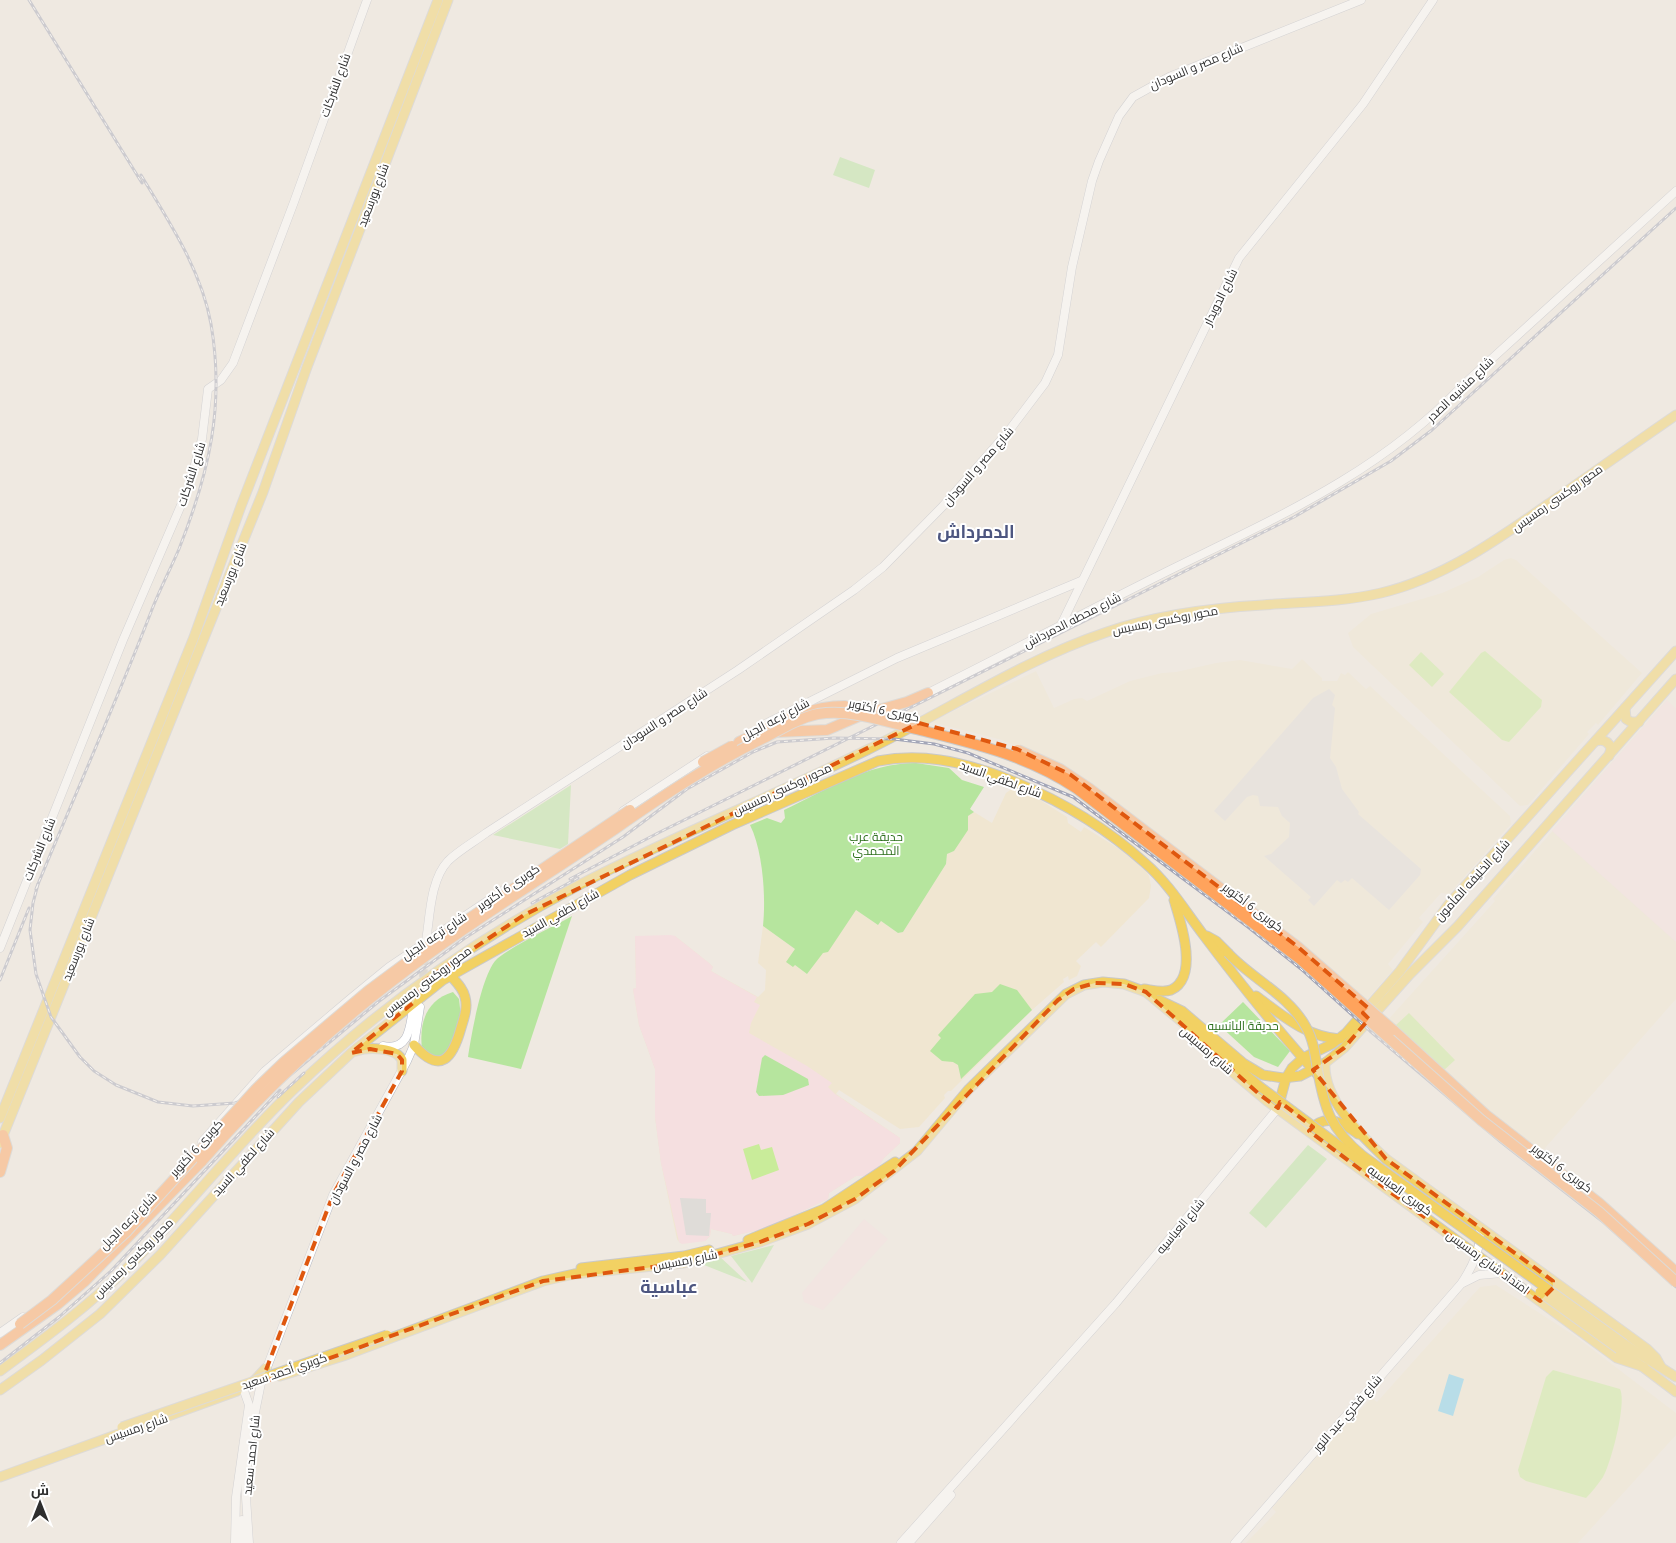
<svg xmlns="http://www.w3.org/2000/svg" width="1676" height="1543" viewBox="0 0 1676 1543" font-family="Ubuntu,Cairo,sans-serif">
<rect width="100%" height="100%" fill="#efe9e1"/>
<!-- education -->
<g fill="#f0e6d1">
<polygon points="1511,558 1516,560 1642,673 1598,725 1596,723 1587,732 1589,734 1528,805 1520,806 1353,647 1348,633 1371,614 1442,593 1478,577 1504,560"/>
<polygon points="1302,659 1322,678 1322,681 1337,681 1341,673 1345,675 1348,672 1366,689 1370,686 1510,816 1511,824 1449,894 1441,893 1419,918 1423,922 1388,964 1393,970 1363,1004 1035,754 1002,740 931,722 1036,671 1054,708 1074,699 1082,698 1087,701 1130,681 1162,673 1176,672 1216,663 1240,660 1292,669"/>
<polygon points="1667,700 1676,709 1676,999 1539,1155 1386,1022 1495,901 1493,899"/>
<polygon points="1013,788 1024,790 1067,817 1068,823 1081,832 1084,827 1121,850 1145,870 1149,876 1151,886 1149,898 1101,947 1096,942 1076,961 1081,966 1077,976 1069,980 1068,976 1063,979 1064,982 1032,1010 951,1091 948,1091 944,1095 945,1098 919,1127 900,1129 839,1090 836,1094 900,1138 900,1143 884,1158 879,1166 865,1176 856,1176 829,1193 828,1199 766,1228 733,1236 732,1234 711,1229 710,1236 705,1241 680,1243 677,1239 661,1163 655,1117 655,1069 639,1025 633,989 636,988 635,936 675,936 709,963 713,967 711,971 758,997 765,990 766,970 758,963 763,926 795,949 795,965 807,974 823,952 828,951 856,910 878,925 881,921 898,933 903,932 946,864 947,854 954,851 968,815 974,812 992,823 1006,793"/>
<polygon points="1496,1285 1575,1336 1676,1413 1676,1435 1578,1543 1246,1543 1276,1512 1272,1508 1337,1433 1372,1398 1377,1402 1480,1287"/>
</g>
<!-- medical -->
<g fill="#f5dfe0">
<polygon points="1667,700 1676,709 1676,942 1552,831"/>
<polygon points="671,935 675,936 709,963 713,967 711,971 757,997 754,1002 760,1005 751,1023 749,1033 807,1066 832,1083 828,1087 835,1094 900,1138 900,1143 884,1158 879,1166 865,1176 856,1176 829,1193 828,1199 766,1228 733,1236 732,1234 711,1229 710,1236 705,1241 682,1244 679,1242 661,1163 655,1117 655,1069 639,1025 633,989 636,988 635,936"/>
<polygon points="864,1219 888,1239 823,1310 804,1302 802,1293"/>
</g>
<!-- green -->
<g fill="#b6e59e">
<polygon points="840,157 875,170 869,188 833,175"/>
<path d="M916,763l33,5 13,12 22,7 -14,22 4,3 -6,4v14l-14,21 -7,3 -1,10 -43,68 -5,1 -17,-12 -3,4 -22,-15 -28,42 -5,1 -16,21 -12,-9 -2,2 -7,-5 9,-13 -32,-23c3,-29 0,-75 -13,-101l17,-7 14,5 4,-5 -1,-8c42,-20 84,-47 132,-47z"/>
<polygon points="571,785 568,844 560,849 493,835"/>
<path d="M572,916l-51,153 -53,-12c3,-20 14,-86 30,-99 21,-16 51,-29 74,-42z"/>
<polygon points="1000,984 1017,990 1032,1010 961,1079 958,1065 953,1062 942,1061 930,1051 941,1038 938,1035 975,994 992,992"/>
<path d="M453,992l6,7 2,18 -9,30 -12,10 -7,-1 -11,-7c-3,-26 4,-49 31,-57z"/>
<polygon points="1243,1002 1290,1051 1278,1067 1254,1057 1219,1025"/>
<polygon points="765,1055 808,1079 809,1085 783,1095 759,1096 756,1092 762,1058"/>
<polygon points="1308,1145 1327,1159 1266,1228 1249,1213"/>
<polygon points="774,1245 752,1283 731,1256"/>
<polygon points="718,1255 747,1282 694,1261"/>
</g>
<!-- pitch -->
<g fill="#c9ec9a">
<polygon points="1485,651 1542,700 1541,707 1509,742 1502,740 1449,692 1481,653"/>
<polygon points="1421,652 1444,674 1432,687 1409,665"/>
<polygon points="1409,1013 1455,1060 1442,1072 1396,1025"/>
<polygon points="759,1144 761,1150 772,1147 779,1170 752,1180 743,1149"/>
<path d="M1553,1370l67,19c7,14 -9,74 -17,88 -5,7 -11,15 -17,21l-60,-17 -6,-4 -2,-7 28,-93z"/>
</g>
<!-- plaza -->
<g fill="#dfdcd8">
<polygon points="1329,689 1335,695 1332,705 1335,708 1330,758 1336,767 1342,789 1359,812 1358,814 1421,869 1420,875 1389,910 1352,878 1348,882 1345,880 1341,883 1337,880 1314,906 1308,900 1311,897 1264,856 1271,854 1289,837 1290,823 1282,816 1278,807 1260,806 1258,796 1253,795 1247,797 1225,821 1214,811 1313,698"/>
<polygon points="680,1198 706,1199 706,1213 711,1213 709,1236 686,1235"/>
</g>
<!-- water -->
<polygon fill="#75cff0" points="1449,1374 1464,1379 1453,1416 1438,1411"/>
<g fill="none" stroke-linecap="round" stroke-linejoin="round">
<!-- secondary-tunnel -->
<polyline stroke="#c8c4bd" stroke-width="8" stroke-dasharray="8 4" stroke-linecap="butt" points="421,1001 425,955"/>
<defs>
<g id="secondary">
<polyline points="1060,627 1239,258 1363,104 1433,0"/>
<path d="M928,693c82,-41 163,-84 246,-125 104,-51 207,-96 289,-183l213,-194"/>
<polyline points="761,726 897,658 1081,581"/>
<polyline points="623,811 707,756"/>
<path d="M426,941c4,-24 4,-61 22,-80 10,-10 26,-19 38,-28l252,-163 116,-80 29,-23 60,-61 65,-74 37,-49 13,-28 14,-88 20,-86 7,-20 20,-45 14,-19 36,-20 192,-77"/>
<polyline points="0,948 123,640 188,489 202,439 208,389 221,380 233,363 294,202 367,0"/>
<path d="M383,1046c26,5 27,-18 30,-38"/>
<polyline points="202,1142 265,1071 350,999 389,967 505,889"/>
<polyline points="1463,1283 1479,1275 1502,1273"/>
<polyline points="0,1333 23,1317"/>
<polyline points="242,1520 242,1543"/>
<polyline points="235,1543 236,1497 249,1405 243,1388"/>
<polyline points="249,1543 245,1482 251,1432 261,1383 333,1195 407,1061 414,1045 420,1007"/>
<polyline points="901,1543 1116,1303 1278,1108"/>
<polyline points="909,1543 951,1495"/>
<path d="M1235,1543l226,-259c12,-18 20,-35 19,-56"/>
</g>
<g id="primary">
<polyline points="1625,708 1626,719 1631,722 1639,722"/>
<path d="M1596,741c7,-2 12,0 15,7l-2,8"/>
<polyline points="1207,936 1216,941 1228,953"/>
<path d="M1144,989c8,1 19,4 27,1 29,-13 9,-70 3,-90"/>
<path d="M1256,996c26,19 50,41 84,43"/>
<polyline points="1159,1000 1182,1011 1243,1063 1263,1075 1283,1078 1300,1076 1325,1063 1344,1048 1410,974 1458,926 1676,679"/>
<polyline points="1198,1043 1267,1101 1617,1358 1644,1367"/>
<path d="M414,1045c27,31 39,12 47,-17 3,-10 7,-20 4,-31 -2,-9 -9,-15 -15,-22"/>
<path d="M356,1051c12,-4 40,-4 46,9v11"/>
<path d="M1325,1063c-2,37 36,72 61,96l261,190 9,9 5,9"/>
<polyline points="1278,1108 1286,1078 1292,1068 1303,1058 1332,1044 1346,1033 1400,971 1449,904 1676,651"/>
<polyline points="0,1118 194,637 241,506 438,0"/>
<path d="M1309,1131c16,-19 33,-9 49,3"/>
<polyline points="0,1143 263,492 307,367 448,0"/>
<polyline points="748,1240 824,1209 895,1162"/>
<polyline points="581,1268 684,1256 709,1250"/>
<polyline points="1624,1344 1676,1377"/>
<polyline points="1619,1349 1676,1392"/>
<path d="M0,1371c45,-33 91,-67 130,-106 56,-56 105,-119 162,-174 85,-82 184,-152 289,-207 93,-48 192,-88 286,-134 80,-39 156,-90 240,-118 49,-17 104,-24 156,-27 39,-3 79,-3 118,-12 64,-15 120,-56 173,-93 41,-28 81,-57 122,-85"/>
<polyline points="280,1376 343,1356 543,1281 574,1274 684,1263 760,1242 808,1224 855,1199 917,1151 968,1090 1066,994 1084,985 1103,982 1124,984 1146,992 1259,1086"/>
<polyline points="253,1382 266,1368"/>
<path d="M0,1390l42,-30 58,-46 60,-59 139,-153 52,-49 92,-73 187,-105 102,-50 146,-64c43,-8 81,0 122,15 52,20 103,49 145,87 23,20 39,46 57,70 39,52 81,104 125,152"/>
<polyline points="0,1477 237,1391"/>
</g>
<g id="motorway">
<polyline points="776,732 827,730 864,714 907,702 928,693"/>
<path d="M739,742c35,-17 66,-36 106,-36"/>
<polyline points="1393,1030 1486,1115 1599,1203 1676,1272"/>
<polyline points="0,1172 7,1148 3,1135"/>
<polyline points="0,1345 58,1304 84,1282 202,1161"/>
</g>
</defs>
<!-- secondary casing -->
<use href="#secondary" stroke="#b4b7c1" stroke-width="9"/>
<!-- primary casing -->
<use href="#primary" stroke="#c9c9c9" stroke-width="11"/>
<!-- motorway casing -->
<use href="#motorway" stroke="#c9c9c9" stroke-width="12"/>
<!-- secondary -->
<use href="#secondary" stroke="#fff" stroke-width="8"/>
<!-- primary -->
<use href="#primary" stroke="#f2d163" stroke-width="9"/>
<!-- motorway -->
<use href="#motorway" stroke="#ffa35c" stroke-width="10"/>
<defs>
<g id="rail">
<polyline points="29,0 142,183"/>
<polyline points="570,879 658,833 1294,517 1391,461 1432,430 1676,208"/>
<polyline points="38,884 33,903 30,930 36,974 51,1017 80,1057 94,1071 116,1085 158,1102 193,1106 235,1103 271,1091 378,1002 465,938 623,837 687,789 753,752 777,742 834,738 894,739 934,744 968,753 1073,797 1248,927 1301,969 1370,1031 1501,1142 1602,1221 1676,1287"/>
<path d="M36,889c38,-92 79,-184 115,-277 8,-21 19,-42 28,-63 30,-76 46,-143 32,-225 -10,-55 -42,-102 -70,-149"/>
<polyline points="532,903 578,878"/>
<polyline points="0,980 29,908"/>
<polyline points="278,1097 304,1073"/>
<polyline points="0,1363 59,1317 111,1271 280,1090"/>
</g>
</defs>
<!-- rail casing -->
<use href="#rail" stroke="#a3a6b8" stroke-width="3"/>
<!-- rail -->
<use href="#rail" stroke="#fff" stroke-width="1" stroke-dasharray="4" stroke-linecap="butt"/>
<defs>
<g id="primary-bridge">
<path d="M1228,953c24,26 61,42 78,74 7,12 9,26 11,40 7,41 13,62 46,89l261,188"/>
<polyline points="1259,1086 1365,1165"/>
<polyline points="1540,1292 1619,1349"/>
<polyline points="122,1427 387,1335"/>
</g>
<g id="motorway-bridge">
<polyline points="1018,750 1060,769 1090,789 1298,947 1393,1030"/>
<polyline points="703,762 732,746"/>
<path d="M202,1161c57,-65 119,-125 189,-179 71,-55 149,-102 224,-153 49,-34 97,-66 151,-92 17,-9 33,-19 52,-23 33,-5 66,7 98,15 56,14 111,26 160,59l224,171 181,161 118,92 77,70"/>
<polyline points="20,1324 52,1300 127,1231 256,1089 284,1062 368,991 430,945 630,810"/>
</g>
</defs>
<!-- primary-bridge casing -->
<use href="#primary-bridge" stroke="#c9c9c9" stroke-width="11" stroke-linecap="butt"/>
<!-- motorway-bridge casing -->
<use href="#motorway-bridge" stroke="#c9c9c9" stroke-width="12" stroke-linecap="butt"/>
<!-- primary-bridge -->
<use href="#primary-bridge" stroke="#f2d163" stroke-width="9"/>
<!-- motorway-bridge -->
<use href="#motorway-bridge" stroke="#ffa35c" stroke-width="10"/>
</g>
<!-- marked area -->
<path d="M0 0H1676V1543H0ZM919,723l98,26 54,26 227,172 70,61 -5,5 6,6 -25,29 -31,22 73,89 167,122v7l-13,13 -143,-104 -88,-66 4,-4 -33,-25 -2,6 -19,-14 -113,-102 -22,-8 -29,-1 -21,6 -16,11 -164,171 -39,28 -47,25 -48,18 -76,21 -141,18 -282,102 72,-188 69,-124v-11l-5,-6 -27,-5 -19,4 62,-50 11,-22 100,-66z" fill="#efe9e1" fill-opacity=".55" fill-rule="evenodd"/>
<path fill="none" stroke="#df570e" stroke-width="4" stroke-dasharray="10 6" stroke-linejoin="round" d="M919,723l98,26 54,26 227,172 70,61 -5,5 6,6 -25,29 -31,22 73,89 167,122v7l-13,13 -143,-104 -88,-66 4,-4 -33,-25 -2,6 -19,-14 -113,-102 -22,-8 -29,-1 -21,6 -16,11 -164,171 -39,28 -47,25 -48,18 -76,21 -141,18 -282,102 72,-188 69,-124v-11l-5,-6 -27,-5 -19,4 62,-50 11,-22 100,-66z"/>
<g text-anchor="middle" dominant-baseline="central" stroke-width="4" stroke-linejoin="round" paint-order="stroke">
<!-- street labels -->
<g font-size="12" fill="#2e2e2e" stroke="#fff">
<text transform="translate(1196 66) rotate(-23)">شارع مصر و السودان</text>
<text transform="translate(335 85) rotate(-70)">شارع الشركات</text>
<text transform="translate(373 195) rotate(-69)">شارع بورسعيد</text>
<text transform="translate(1220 297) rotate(-64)">شارع الدويدار</text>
<text transform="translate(1460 389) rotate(-44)">شارع منشيه الصدر</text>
<text transform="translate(978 466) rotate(-49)">شارع مصر و السودان</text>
<text transform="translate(191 474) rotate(-72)">شارع الشركات</text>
<text transform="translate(1557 498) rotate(-35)">محور روكسى رمسيس</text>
<text transform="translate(230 574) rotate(-68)">شارع بورسعيد</text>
<text transform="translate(1072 620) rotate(-27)">شارع محطه الدمرداش</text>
<text transform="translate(1165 620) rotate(-11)">محور روكسى رمسيس</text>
<text transform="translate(884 710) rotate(12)">كوبرى 6 أكتوبر</text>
<text transform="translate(664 718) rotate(-33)">شارع مصر و السودان</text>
<text transform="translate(775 719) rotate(-28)">شارع ترعه الجبل</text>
<text transform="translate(1001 779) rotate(20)">شارع لطفي السيد</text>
<text transform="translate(782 789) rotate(-25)">محور روكسى رمسيس</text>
<text transform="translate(39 849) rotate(-68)">شارع الشركات</text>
<text transform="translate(1472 880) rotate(-48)">شارع الخليفه المأمون</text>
<text transform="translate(508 887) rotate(-34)">كوبرى 6 أكتوبر</text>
<text transform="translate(1253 907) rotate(37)">كوبرى 6 أكتوبر</text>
<text transform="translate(560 913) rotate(-29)">شارع لطفي السيد</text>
<text transform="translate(434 936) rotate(-34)">شارع ترعه الجبل</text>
<text transform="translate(78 949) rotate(-68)">شارع بورسعيد</text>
<text transform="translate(427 981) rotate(-37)">محور روكسى رمسيس</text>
<text transform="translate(1207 1050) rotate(41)">شارع رمسيس</text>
<text transform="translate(196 1148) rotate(-48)">كوبرى 6 أكتوبر</text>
<text transform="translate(355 1159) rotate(-62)">شارع مصر و السودان</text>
<text transform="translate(243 1162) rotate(-48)">شارع لطفي السيد</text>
<text transform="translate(1562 1168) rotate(37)">كوبرى 6 أكتوبر</text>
<text transform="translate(1400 1190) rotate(36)">كوبرى العباسيه</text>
<text transform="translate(128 1221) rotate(-45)">شارع ترعه الجبل</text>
<text transform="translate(1180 1226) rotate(-50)">شارع العباسيه</text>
<text transform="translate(133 1258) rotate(-45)">محور روكسى رمسيس</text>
<text transform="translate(685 1260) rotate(-11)">شارع رمسيس</text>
<text transform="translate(1488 1262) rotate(36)">امتداد شارع رمسيس</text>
<text transform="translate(284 1371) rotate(-19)">كوبري أحمد سعيد</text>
<text transform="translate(1347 1413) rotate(-49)">شارع فخري عبد النور</text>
<text transform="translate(136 1428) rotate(-19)">شارع رمسيس</text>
<text transform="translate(251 1455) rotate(-84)">شارع احمد سعيد</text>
</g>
<!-- park labels -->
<g font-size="12" fill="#2c6e1b" stroke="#fff">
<text x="876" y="836">حديقة عرب<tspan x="876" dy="14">المحمدي</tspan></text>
<text x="1243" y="1025">حديقة البانسيه</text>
</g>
<!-- district labels -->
<g font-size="18" font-weight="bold" fill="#4d5680" stroke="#fff">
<text x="976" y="531">الدمرداش</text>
<text x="669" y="1286">عباسية</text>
</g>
</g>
<!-- north arrow -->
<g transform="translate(40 1503)" stroke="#ffffff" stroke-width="4" paint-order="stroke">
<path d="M0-4L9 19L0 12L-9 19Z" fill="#2e2e2e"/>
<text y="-8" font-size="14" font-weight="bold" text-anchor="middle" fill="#2e2e2e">ش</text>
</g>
</svg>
